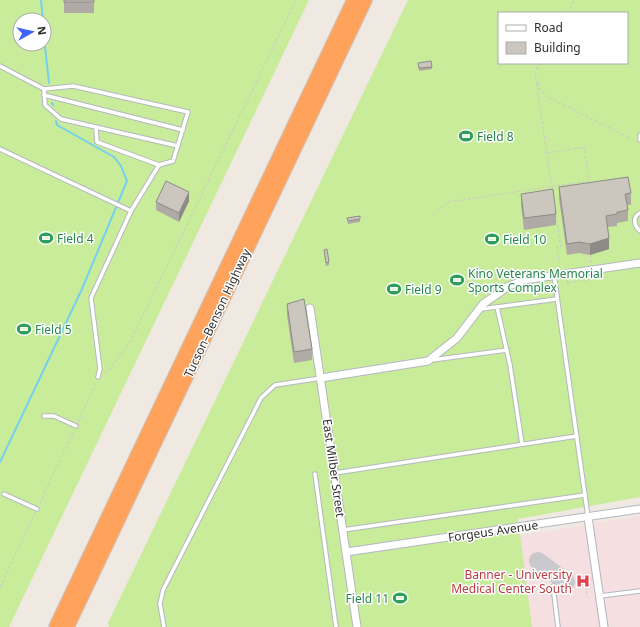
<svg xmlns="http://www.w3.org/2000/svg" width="640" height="627" viewBox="0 0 640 627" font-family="'Noto Sans',sans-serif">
<rect width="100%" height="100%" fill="#efe9e1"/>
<!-- medical -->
<polygon fill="#f5dfe0" points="640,516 640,627 532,627 520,536"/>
<!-- pitch -->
<g fill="#c9ec9a" fill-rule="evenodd">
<path d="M0,0h309l-300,627h-9zM20,20h24v24h-24z"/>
<path d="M408,0h232v497l-122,22 14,108h-423l-1,-4zM499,13h128v50h-128z"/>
</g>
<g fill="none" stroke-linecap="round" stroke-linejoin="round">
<!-- stream -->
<g stroke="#75cff0" stroke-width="2">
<polyline points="41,0 43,20"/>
<polyline points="44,38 49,83"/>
<polyline points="52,103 53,105"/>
<polyline points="0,462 82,289 127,181 121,166 114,157 57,125 56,121"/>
</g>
<!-- taxiway -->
<polyline stroke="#c9c8cc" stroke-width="18" points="538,561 566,582"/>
<defs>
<g id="lane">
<polyline points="0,66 44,89 73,86 188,112 173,161 159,165 131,211"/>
<polyline points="44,89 45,105 61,119 178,146"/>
<polyline points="44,95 183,130"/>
<polyline points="96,128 97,142 159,165"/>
<polyline points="640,135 640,140"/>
<polyline points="0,149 131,211 91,298 100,369 98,377"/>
<path d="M640,213c-8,4 -6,13 0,18"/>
<polyline points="554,275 588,517"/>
<polyline points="497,307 510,365 522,444"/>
<polyline points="481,309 557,299"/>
<polyline points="432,360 507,350"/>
<polyline points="44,416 54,416 76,426"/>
<polyline points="335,473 577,436"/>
<polyline points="315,474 336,627"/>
<polyline points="4,494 37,509"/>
<polyline points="343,530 585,495"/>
<polyline points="553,586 558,627"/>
<polyline points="600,596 640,591"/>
<polyline points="164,627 160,604 163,590 261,398 275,385 321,378"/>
</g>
<g id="street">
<polyline points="310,308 357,627"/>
<polyline points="321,378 428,361 457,338 483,304 509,286 524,280 640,263"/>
<polyline points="588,517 604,627"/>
<polyline points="346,552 640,509"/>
</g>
<g id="highway">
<polyline points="55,627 353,0"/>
<polyline points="68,627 366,0"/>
</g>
</defs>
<!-- lane casing -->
<use href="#lane" stroke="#b4b7c1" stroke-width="5.5"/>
<!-- street casing -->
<use href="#street" stroke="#b4b7c1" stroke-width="9"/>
<!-- highway casing -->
<use href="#highway" stroke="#c9c9c9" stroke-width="14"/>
<!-- path -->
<g stroke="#c9c9c9" stroke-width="1" stroke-dasharray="3 2" stroke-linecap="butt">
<polyline points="568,13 575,0"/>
<polyline points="540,63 535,72 552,190"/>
<polyline points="538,83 540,90 548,97 630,138"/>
<polyline points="433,215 448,202 589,181 584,147 547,153"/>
<polyline points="556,215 561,247 557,247 560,268"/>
<polyline points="590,255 591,263"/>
<polyline points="567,280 568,286"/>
<polyline points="568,283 593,279"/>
<polyline points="104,373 108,371 130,342 296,0"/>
<polyline points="78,422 97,381"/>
<polyline points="40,503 74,430"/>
<polyline points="584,576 587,597"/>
<polyline points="0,587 35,513"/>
</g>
<!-- lane -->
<use href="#lane" stroke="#fff" stroke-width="3.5"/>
<!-- street -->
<use href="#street" stroke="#fff" stroke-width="7"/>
<!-- highway -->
<use href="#highway" stroke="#ffa35c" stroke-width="12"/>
</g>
<!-- wall -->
<g fill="#afaba4">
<rect x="64" y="0" width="30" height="13"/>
<polygon points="418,63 432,67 432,69 419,71"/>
<polygon points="559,187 631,193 631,205 627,205 628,210 628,221 617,223 617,226 608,227 609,249 590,255 579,253 567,255 559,199"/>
<polygon points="521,194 556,214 556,225 524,230 521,205"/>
<polygon points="189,201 179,222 156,210 156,202"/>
<polygon points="347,218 360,219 360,222 348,224"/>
<polygon points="324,250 329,262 329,265 326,266"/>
<polygon points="287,304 312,349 312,360 294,363 287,315"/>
</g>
<!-- shaded-wall -->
<g fill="#8e8b86">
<polygon points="189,192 189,201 179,222 179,213"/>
<polygon points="609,238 609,249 590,255 590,244"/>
</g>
<!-- building -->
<g fill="#cbc7bf" stroke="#8e8b86">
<rect x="64" y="0" width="30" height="2"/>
<polygon points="431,61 432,67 419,68 418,63"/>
<polygon points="628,177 631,193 625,194 628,210 617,212 617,214 606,216 609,238 590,244 579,242 567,244 559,187"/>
<polygon points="166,181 189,192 179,213 156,202"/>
<polygon points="553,189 556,214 524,218 521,194"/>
<polygon points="360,216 360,219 348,221 347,218"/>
<polygon points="327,249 329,262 326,263 324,250"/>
<polygon points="304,299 312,349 294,352 287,304"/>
</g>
<!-- icons -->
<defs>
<symbol id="stadium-bare" viewBox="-9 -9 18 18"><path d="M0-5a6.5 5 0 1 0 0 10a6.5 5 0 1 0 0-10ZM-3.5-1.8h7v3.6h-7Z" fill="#2e9e5b" stroke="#fff" stroke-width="2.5" paint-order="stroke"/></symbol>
<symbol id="hospital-bare" viewBox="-9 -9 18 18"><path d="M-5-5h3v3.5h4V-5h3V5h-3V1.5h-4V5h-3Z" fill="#e0444e" stroke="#fff" stroke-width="2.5" paint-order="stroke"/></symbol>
</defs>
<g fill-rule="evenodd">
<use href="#stadium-bare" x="456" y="126" width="20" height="20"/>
<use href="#stadium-bare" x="36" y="228" width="20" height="20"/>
<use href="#stadium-bare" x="482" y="229" width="20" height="20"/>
<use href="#stadium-bare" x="447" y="270" width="20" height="20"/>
<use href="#stadium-bare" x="384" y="279" width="20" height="20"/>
<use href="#stadium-bare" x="14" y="319" width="20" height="20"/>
<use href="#hospital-bare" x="573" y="571" width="20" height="20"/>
<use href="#stadium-bare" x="390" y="588" width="20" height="20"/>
</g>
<g text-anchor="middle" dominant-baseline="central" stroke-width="3" stroke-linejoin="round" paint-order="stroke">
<!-- leisure labels -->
<g font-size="12" fill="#27864d" stroke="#fff" text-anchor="start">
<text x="477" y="136">Field 8</text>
<text x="57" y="238">Field 4</text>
<text x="503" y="239">Field 10</text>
<text x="468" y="273">Kino Veterans Memorial<tspan x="468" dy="14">Sports Complex</tspan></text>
<text x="405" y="289">Field 9</text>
<text x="35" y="329">Field 5</text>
<text x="389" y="598" text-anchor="end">Field 11</text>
</g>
<!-- street labels -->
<g font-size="12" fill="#2e2e2e" stroke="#fff">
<text transform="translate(217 313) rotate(-65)">Tucson–Benson Highway</text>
<text transform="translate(334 468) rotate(82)">East Milber Street</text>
<text transform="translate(493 531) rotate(-8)">Forgeus Avenue</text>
</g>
<!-- health labels -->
<g font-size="12" fill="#be3a42" stroke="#fff" text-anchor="end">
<text x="572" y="574">Banner - University<tspan x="572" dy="14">Medical Center South</tspan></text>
</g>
</g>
<!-- legend -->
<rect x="498" y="12" width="130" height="52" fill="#ffffff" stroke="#ababab"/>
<rect x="506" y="25" width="20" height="6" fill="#ffffff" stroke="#ababab"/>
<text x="534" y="32" font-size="12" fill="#2e2e2e">Road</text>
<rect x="506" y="42" width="20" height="12" fill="#cbc7bf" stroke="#ababab"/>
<text x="534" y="52" font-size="12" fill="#2e2e2e">Building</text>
<!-- north arrow -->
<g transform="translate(32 32) rotate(82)"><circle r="19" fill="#ffffff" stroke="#ababab"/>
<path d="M0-3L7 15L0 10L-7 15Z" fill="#4264fb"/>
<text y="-6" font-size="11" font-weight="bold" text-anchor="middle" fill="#2e2e2e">N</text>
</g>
</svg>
